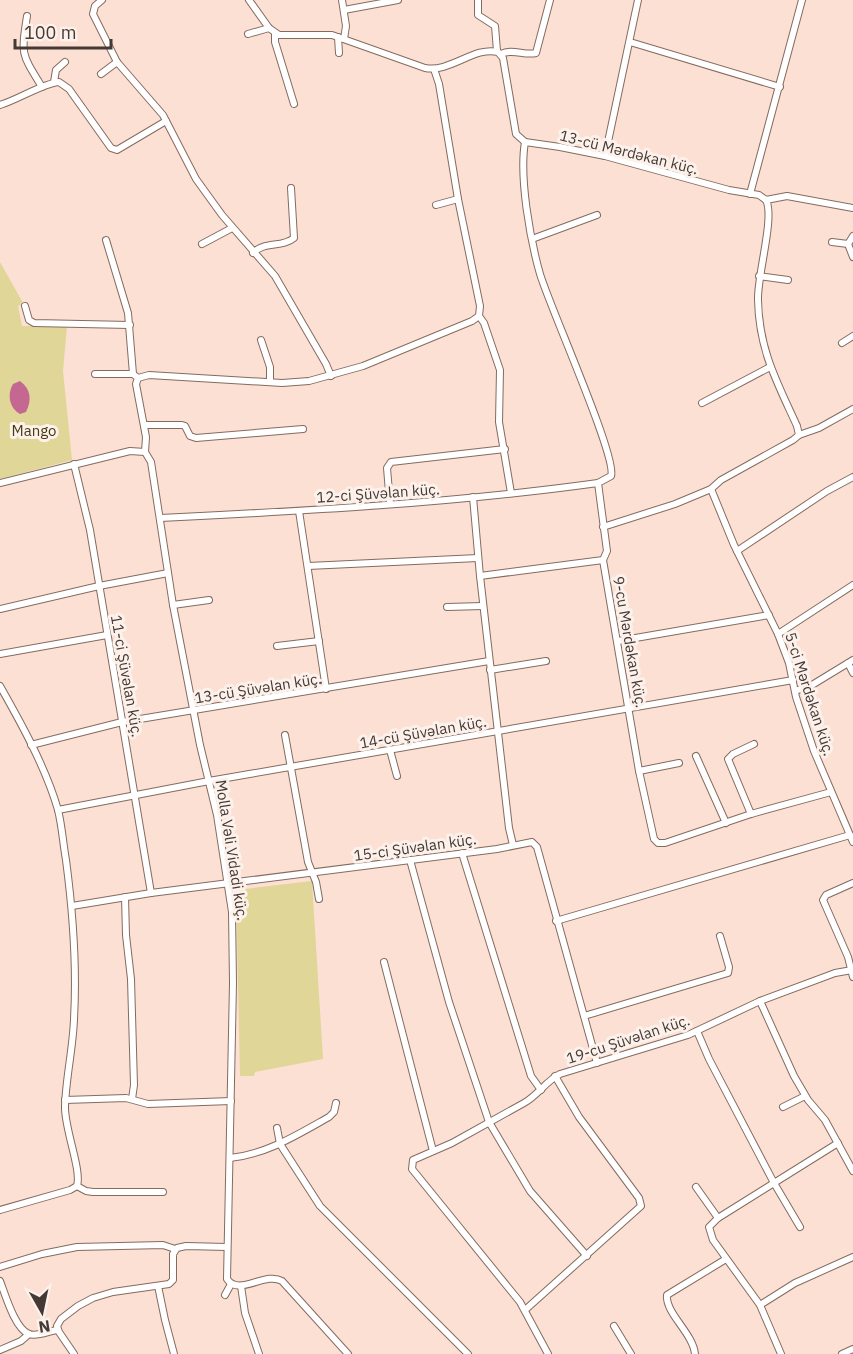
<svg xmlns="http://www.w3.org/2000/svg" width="853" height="1354" viewBox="0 0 853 1354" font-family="'IBM Plex Sans',sans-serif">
<rect width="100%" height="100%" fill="#fce0d3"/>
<!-- green -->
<g fill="#e0d697">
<polygon points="0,262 23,303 18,306 22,326 67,326 63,371 72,460 0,479"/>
<polygon points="312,881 323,1059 255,1072 254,1076 240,1076 236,890"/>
</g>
<!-- water -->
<path fill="#c46892" d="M20,381c11,8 12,19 6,31l-6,2c-11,-6 -13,-20 -7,-30z"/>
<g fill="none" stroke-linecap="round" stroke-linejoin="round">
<defs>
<g id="street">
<polyline points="102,0 95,6 93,14 117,62 163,115 196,179 222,215 275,276 326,364 331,376"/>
<path d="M249,0l20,28 10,7h53l93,33c25,5 49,-22 73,-16l5,6 13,76 9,8 35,5 45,9 124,34 30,5 7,5 21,-4 66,12"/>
<polyline points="342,0 346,26 344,39"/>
<polyline points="478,0 478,15 495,26 497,51"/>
<polyline points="344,10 398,0"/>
<path d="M27,16c-6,39 -6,37 15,71"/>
<polyline points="275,33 275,42 294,104"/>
<polyline points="248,34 269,28"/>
<polyline points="338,37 339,53"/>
<polyline points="630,42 780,87"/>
<path d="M501,54c12,-6 23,2 35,-1l14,-53"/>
<polyline points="101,74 117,62"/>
<polyline points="54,82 56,70 65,62"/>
<path d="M0,105c17,-5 44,-22 59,-23l10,7 42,59 6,2 49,-29"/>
<path d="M525,142c-6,35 5,97 15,132 9,31 78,185 71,202l-13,7 9,68 -4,9 36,211 15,68 4,4h7l86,-29 80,-22"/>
<polyline points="605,156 638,0"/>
<polyline points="750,194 802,0"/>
<polyline points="436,205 458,199"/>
<polyline points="853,236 848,244 853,257"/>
<polyline points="532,239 597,215"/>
<polyline points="106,240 128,313 133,374 138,378"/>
<polyline points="832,242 848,244"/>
<polyline points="202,244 232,228"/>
<path d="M253,253c11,-12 29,-5 41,-15l-3,-50"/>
<polyline points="759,276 788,280"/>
<polyline points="25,306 29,320 34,323 130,325"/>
<polyline points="479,316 484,323 500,370 499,422 511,493"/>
<polyline points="261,340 270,367 270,382"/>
<polyline points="842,343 853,336"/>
<polyline points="95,374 133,374"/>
<polyline points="138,378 149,375 282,383 309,381 363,366 472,321 479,316 480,306 458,199 439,84 434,69"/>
<polyline points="138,378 136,384 146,437 145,452"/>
<polyline points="702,403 770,367"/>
<polyline points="144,425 182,425 185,426 190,436 196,438 303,429"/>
<polyline points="799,435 819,428 853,409"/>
<path d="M145,452l6,10 22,143 27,140 17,70 15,97 1,71 -6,296c12,18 38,-8 55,2l66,73"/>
<polyline points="74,464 90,530 151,893"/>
<polyline points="0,483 130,451 145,452"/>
<polyline points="711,489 734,545 778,634 789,663 796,697 814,751 853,842"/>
<polyline points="473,497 480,576 509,828 513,845"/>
<polyline points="390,504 387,468 391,462 505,449"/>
<polyline points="299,511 326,689"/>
<path d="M160,518c146,-7 293,-15 438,-35"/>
<path d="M603,527l72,-23 36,-15 10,-9 72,-40 6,-5 -2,-9c-20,-44 -38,-76 -39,-126 -1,-24 17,-83 8,-100"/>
<polyline points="737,551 827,491 853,477"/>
<polyline points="308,566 478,558"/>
<polyline points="480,576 603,560"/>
<polyline points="173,605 209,600"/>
<polyline points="447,607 483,606"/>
<polyline points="0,609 99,586 168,573"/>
<polyline points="778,634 853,585"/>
<polyline points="618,641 769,615"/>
<polyline points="277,646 319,641"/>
<polyline points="0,654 107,635"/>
<polyline points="848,663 853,673"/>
<polyline points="490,670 546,661"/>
<path d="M0,686c21,37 46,82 58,124 4,16 5,33 8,50 7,53 11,106 8,159 -1,29 -8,58 -9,87 -1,22 17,64 12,80l-7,4 -70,20"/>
<polyline points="795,691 812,685 853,660"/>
<polyline points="285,735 308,862 316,882 319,899"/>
<polyline points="31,745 122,722 489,661"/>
<polyline points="390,750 397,776"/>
<polyline points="696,756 726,823"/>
<polyline points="639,771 679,763"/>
<polyline points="58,810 209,781 793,680"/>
<polyline points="751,814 728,759 733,754 754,744"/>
<polyline points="462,853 531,1076 541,1090"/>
<polyline points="410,860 449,1002 489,1122 530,1191 587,1256"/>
<polyline points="853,883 826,895 823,900 848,957 853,977"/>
<polyline points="125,897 126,935 131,979 134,1085 132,1099"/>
<polyline points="72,906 151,893 497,849 532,842 537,847 597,1063"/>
<polyline points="556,921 850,835"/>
<polyline points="384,962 433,1151"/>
<polyline points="760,1001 794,1076 808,1100 825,1120 853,1171"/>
<polyline points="584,1016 728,973 729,967 720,936"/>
<polyline points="697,1031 709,1059 774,1183 800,1227"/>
<polyline points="65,1100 126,1098 148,1104 231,1101"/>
<polyline points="783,1107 805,1096"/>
<polyline points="277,1128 280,1144 320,1206 468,1354"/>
<path d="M230,1158c37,-4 67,-23 99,-41l5,-5 2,-9"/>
<polyline points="77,1186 86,1191 93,1192 163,1192"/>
<polyline points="696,1187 718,1218"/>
<polyline points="0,1267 42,1254 77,1247 163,1245 175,1249"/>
<path d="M0,1281c5,13 15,48 29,53 8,3 20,-3 28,-4"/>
<polyline points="158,1286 165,1320 174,1354"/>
<polyline points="241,1286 245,1313 259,1354"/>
<polyline points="225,1295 231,1284"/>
<polyline points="760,1305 795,1283 853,1257"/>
<polyline points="525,1310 641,1206 639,1198 579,1117 555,1076"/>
<polyline points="614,1326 631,1354"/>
<polyline points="0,1350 21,1341 29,1334"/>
<polyline points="74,1354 59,1332 57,1326 61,1319 78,1306 93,1298 113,1292 169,1284 173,1280 173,1254 177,1248 186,1246 227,1247"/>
<path d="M548,1354l-28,-52 -108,-133 1,-9 39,-17 72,-40c14,-8 22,-22 36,-29l128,-39 72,-34 75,-28 17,-3"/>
<path d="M695,1354c-2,-21 -30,-41 -28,-59l59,-36"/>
<polyline points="781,1354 760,1305 713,1240 709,1227 718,1218 838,1143"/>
<polyline points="842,1354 853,1349"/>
</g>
</defs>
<!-- street casing -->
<use href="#street" stroke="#846b60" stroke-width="8"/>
<!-- street -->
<use href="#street" stroke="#fff" stroke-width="6"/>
</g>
<g text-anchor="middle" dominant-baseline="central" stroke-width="6" stroke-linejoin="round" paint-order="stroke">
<!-- street labels -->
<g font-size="15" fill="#443934" stroke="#fdf1ec">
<text transform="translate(629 152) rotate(14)">13-cü Mərdəkan küç.</text>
<text transform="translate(378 493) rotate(-4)">12-ci Şüvəlan küç.</text>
<text transform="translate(630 642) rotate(80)">9-cu Mərdəkan küç.</text>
<text transform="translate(127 676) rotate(80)">11-ci Şüvəlan küç.</text>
<text transform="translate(258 688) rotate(-9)">13-cü Şüvəlan küç.</text>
<text transform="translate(810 694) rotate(72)">5-ci Mərdəkan küç.</text>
<text transform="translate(423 732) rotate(-10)">14-cü Şüvəlan küç.</text>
<text transform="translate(415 847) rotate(-8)">15-ci Şüvəlan küç.</text>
<text transform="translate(232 850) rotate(81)">Molla Vəli Vidadi küç.</text>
<text transform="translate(628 1039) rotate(-18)">19-cu Şüvəlan küç.</text>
</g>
<!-- park labels -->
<g font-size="15" fill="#433c0f" stroke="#fdf1ec">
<text x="34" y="430">Mango</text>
</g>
</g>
<!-- north arrow -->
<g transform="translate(42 1312) rotate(171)" stroke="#fdf1ec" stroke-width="4.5" paint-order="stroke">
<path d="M0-4.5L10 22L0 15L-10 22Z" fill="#443934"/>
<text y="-9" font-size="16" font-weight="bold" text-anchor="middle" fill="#443934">N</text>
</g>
<!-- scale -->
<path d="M15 39v9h96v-9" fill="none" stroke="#443934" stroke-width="3"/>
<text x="24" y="39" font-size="18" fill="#443934" stroke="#fdf1ec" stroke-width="4.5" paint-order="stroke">100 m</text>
</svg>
